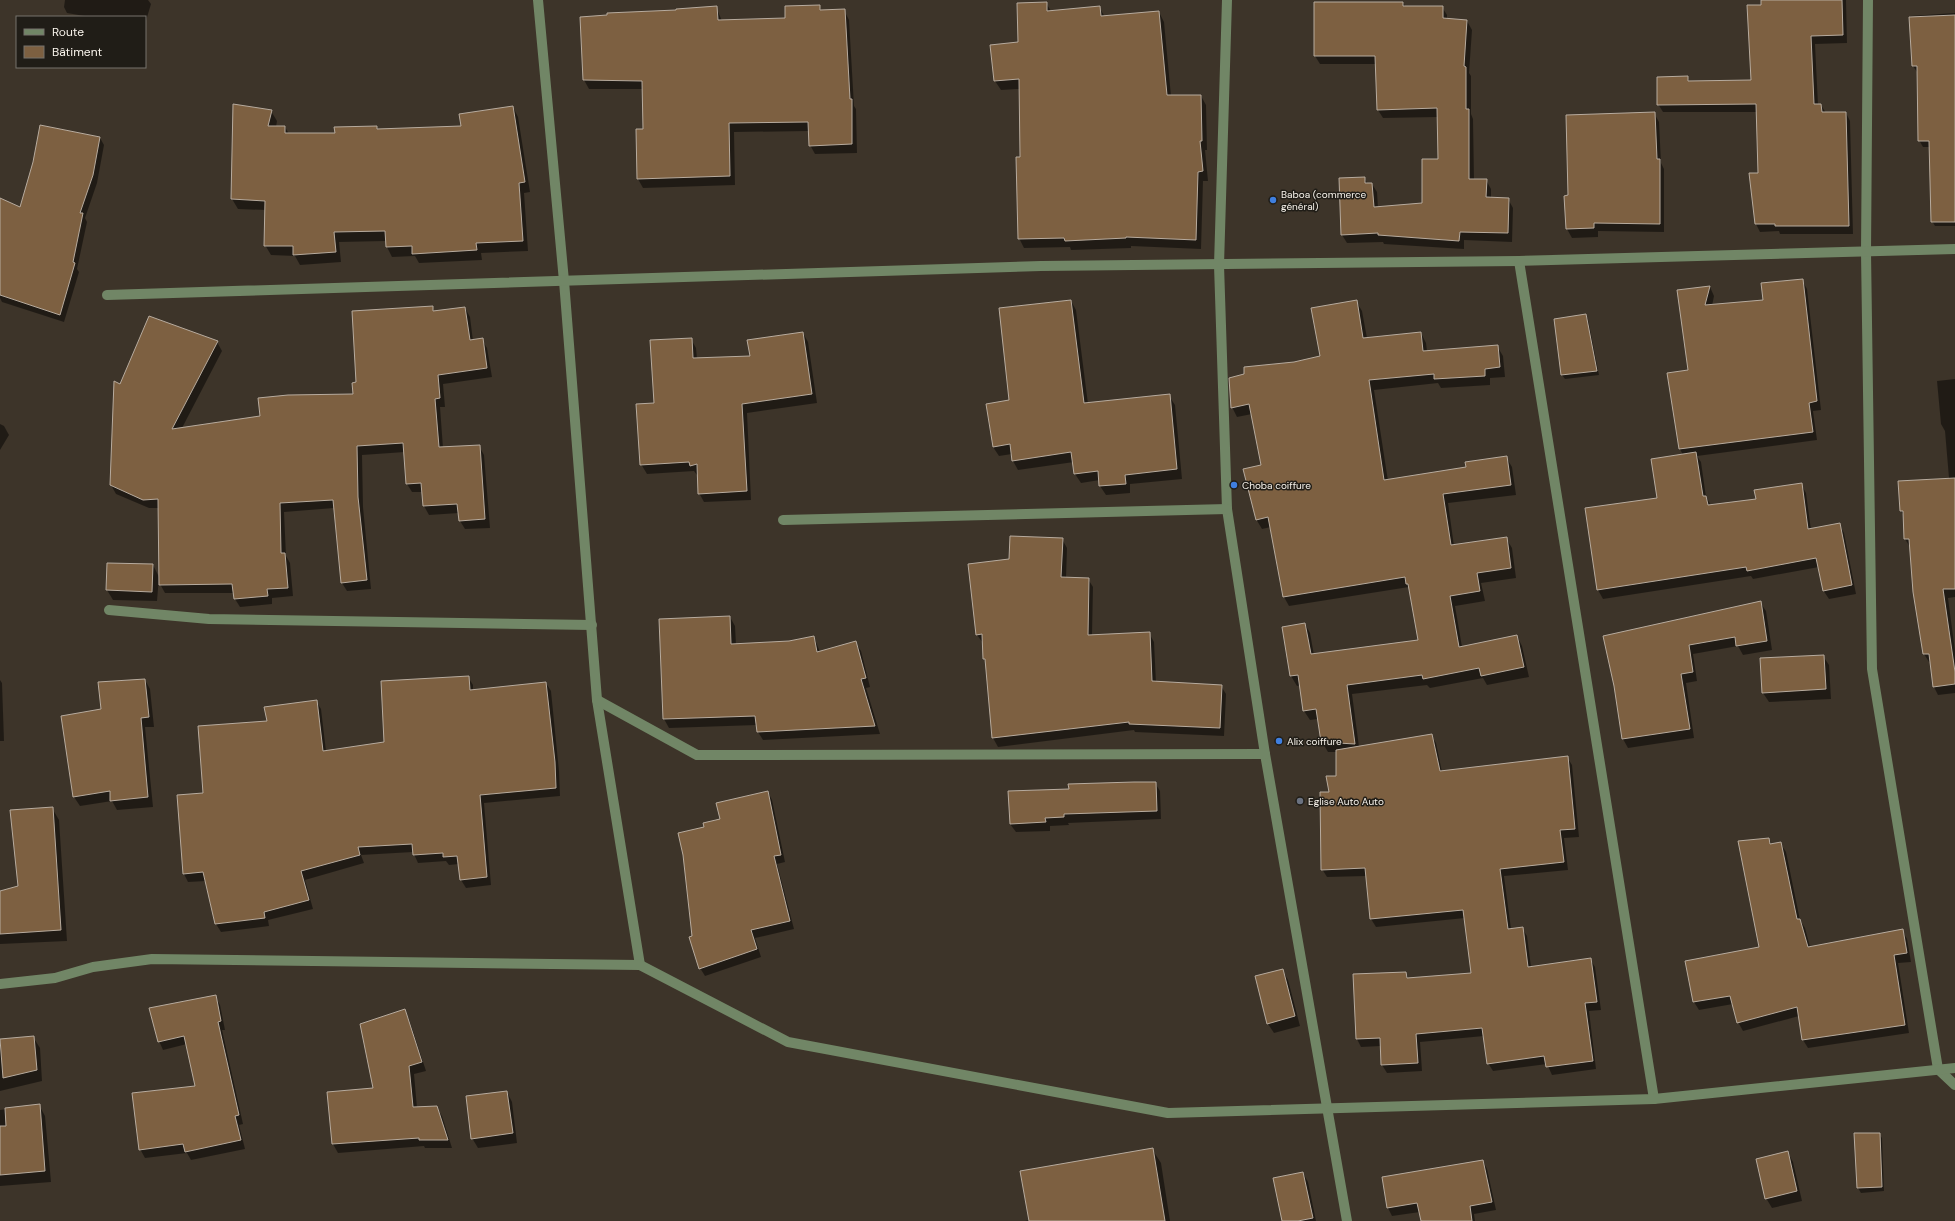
<svg xmlns="http://www.w3.org/2000/svg" width="1955" height="1221" viewBox="0 0 1955 1221" font-family="'DM Sans',sans-serif">
<rect width="100%" height="100%" fill="#3d3429"/>
<!-- shadow -->
<g fill="#0007">
<polygon points="65,0 148,0 151,4 145,24 145,17 90,17 67,13 64,7"/>
<polygon points="1762,0 1846,0 1847,43 1815,44 1818,105 1821,105 1826,113 1846,113 1850,121 1853,234 1780,234 1779,231 1760,232 1756,224 1759,174 1757,112 1663,112 1658,104 1687,77 1690,82 1752,81"/>
<polygon points="1046,3 1051,11 1099,7 1105,17 1159,12 1164,22 1171,96 1201,96 1206,105 1207,150 1205,150 1208,181 1203,181 1201,249 1131,246 1131,248 1071,250 1070,247 1024,248 1019,238 1020,89 1001,90 995,81"/>
<polygon points="1403,3 1406,7 1442,7 1447,15 1447,20 1467,21 1472,30 1469,73 1471,76 1471,114 1473,119 1474,180 1486,180 1491,189 1491,198 1508,199 1513,208 1512,242 1464,240 1464,249 1384,244 1383,242 1347,243 1342,235 1364,178 1368,184 1372,184 1377,192 1378,208 1423,204 1439,160 1438,117 1383,118 1378,110 1377,64 1320,64 1315,56"/>
<polygon points="819,6 822,11 844,10 849,20 854,106 856,109 857,153 815,154 810,145 809,131 734,132 735,185 643,188 638,179 644,130 643,89 589,89 584,80 581,18 716,7 722,21 786,19"/>
<polygon points="1955,13 1955,226 1935,226 1932,221 1930,147 1923,147 1919,140 1917,72 1913,66 1910,16"/>
<polygon points="513,107 518,117 530,192 524,193 528,251 481,253 482,260 419,263 415,256 392,257 387,247 386,241 339,242 341,262 300,265 295,256 271,255 265,245 266,210 238,209 232,199 271,111 277,121 276,127 285,127 289,134 336,134 377,127 378,130 462,127"/>
<polygon points="1654,113 1659,122 1661,163 1664,169 1664,232 1598,231 1598,237 1572,238 1567,229 1569,196"/>
<polygon points="100,138 104,145 97,183 85,218 87,222 77,269 79,272 64,322 2,302 0,298 0,200 21,209"/>
<polygon points="1802,280 1807,289 1821,410 1813,411 1817,440 1697,456 1701,462 1706,497 1711,505 1757,500 1801,484 1806,493 1811,530 1839,524 1844,533 1856,594 1829,599 1823,590 1819,567 1753,579 1751,576 1603,599 1598,590 1658,499 1683,455 1680,449 1668,374 1690,371 1678,291 1710,287 1714,296 1712,306 1764,301"/>
<polygon points="1071,301 1076,310 1088,404 1169,396 1175,405 1182,479 1130,484 1130,493 1106,495 1100,486 1100,480 1081,483 1075,474 1074,462 1018,470 1013,461 1012,454 999,456 993,447 987,405 1010,401"/>
<polygon points="1356,301 1362,311 1367,338 1421,333 1426,343 1427,351 1497,346 1503,356 1505,377 1490,378 1490,385 1441,388 1438,383 1374,390 1388,481 1467,468 1506,457 1512,467 1516,495 1448,503 1454,546 1506,538 1512,548 1516,578 1481,583 1485,601 1455,606 1462,647 1517,636 1522,646 1529,677 1487,685 1483,678 1430,688 1427,685 1352,694 1359,747 1431,735 1436,743 1442,772 1567,757 1572,765 1579,837 1564,838 1568,870 1504,876 1511,929 1522,928 1527,936 1531,967 1590,959 1595,967 1601,1010 1589,1011 1596,1069 1552,1075 1547,1064 1493,1071 1488,1063 1484,1036 1420,1042 1422,1071 1387,1073 1382,1065 1381,1046 1361,1047 1357,1039 1354,975 1406,973 1409,979 1472,974 1465,918 1376,927 1371,919 1367,876 1327,877 1322,869 1330,793 1337,777 1337,752 1328,752 1322,742 1318,719 1310,720 1304,711 1301,685 1297,686 1291,676 1305,624 1310,633 1314,655 1420,640 1409,587 1289,606 1284,597 1271,527 1262,529 1256,519 1262,466 1252,414 1237,417 1232,407 1294,363 1321,357"/>
<polygon points="432,307 435,312 465,308 470,317 473,341 482,340 487,348 492,377 443,384 445,407 440,407 443,448 479,446 484,455 490,528 465,529 460,521 459,513 429,515 424,506 423,492 412,492 407,484 405,452 362,455 363,507 371,589 347,591 342,583 334,508 284,512 286,556 290,563 293,596 272,598 272,604 240,607 235,599 234,593 165,593 160,584 159,508 149,508 116,494 111,485 121,385 217,342 222,351 182,428 261,416 354,395 357,383"/>
<polygon points="1585,315 1588,319 1599,375 1565,379 1562,375"/>
<polygon points="803,333 808,342 817,403 747,413 751,500 704,502 699,493 698,474 697,475 694,471 647,474 641,464 655,404 691,339 696,348 697,359 751,357"/>
<polygon points="1955,379 1955,597 1948,598 1955,651 1955,693 1938,695 1934,687 1931,662 1929,662 1924,654 1914,591 1910,547 1905,539 1904,516 1901,511 1899,482 1949,478 1945,431 1941,424 1937,381"/>
<polygon points="0,424 4,426 9,435 0,450"/>
<polygon points="1062,539 1067,548 1066,578 1088,579 1093,587 1092,635 1149,633 1154,642 1156,683 1221,686 1226,694 1224,736 1135,732 1134,730 998,747 993,738 986,663 984,659 983,643 977,635 969,565 1010,560"/>
<polygon points="108,564 153,565 159,577 157,601 113,600 107,590"/>
<polygon points="1760,602 1766,611 1772,650 1743,655 1738,646 1693,654 1697,681 1686,683 1694,738 1628,748 1623,739 1615,686"/>
<polygon points="730,617 735,626 736,645 789,642 814,637 820,652 855,642 861,651 870,687 866,688 880,734 763,740 758,732 757,725 669,728 664,719 660,620"/>
<polygon points="1823,656 1829,665 1831,699 1769,702 1763,693"/>
<polygon points="468,677 473,685 473,691 546,683 551,691 559,771 560,796 484,803 491,885 466,888 461,880 459,864 449,865 446,861 418,863 413,852 361,855 364,863 305,880 313,909 268,920 269,926 221,932 216,924 206,881 188,882 184,874 204,794 269,722 316,701 321,709 326,751 386,743"/>
<polygon points="0,680 2,683 4,741 0,741"/>
<polygon points="145,680 150,689 154,727 145,727 153,807 117,810 112,801 80,806 74,797 102,710"/>
<polygon points="1155,783 1160,791 1161,819 1068,823 1069,825 1050,826 1050,831 1016,832 1010,824 1070,790"/>
<polygon points="768,792 772,800 785,862 777,864 794,929 755,938 761,957 705,976 700,968 693,936 705,828"/>
<polygon points="52,808 59,820 67,941 0,944 0,892 19,887"/>
<polygon points="1769,839 1772,844 1781,844 1786,852 1800,920 1805,928 1810,947 1902,930 1907,939 1911,962 1898,963 1909,1033 1808,1048 1803,1040 1799,1016 1743,1031 1738,1022 1733,1004 1699,1010 1694,1002 1760,948"/>
<polygon points="1283,971 1288,980 1300,1026 1274,1033 1268,1024"/>
<polygon points="215,996 220,1005 225,1030 222,1030 243,1124 239,1125 245,1149 191,1160 187,1153 145,1158 140,1149 197,1087 187,1044 163,1050 159,1041"/>
<polygon points="404,1010 409,1019 426,1071 414,1074 417,1108 436,1107 442,1116 452,1148 425,1148 424,1146 338,1153 333,1144 374,1088"/>
<polygon points="33,1037 40,1048 42,1081 0,1091 0,1040"/>
<polygon points="507,1092 512,1102 517,1143 478,1148 472,1138"/>
<polygon points="39,1105 45,1116 51,1182 0,1186 0,1110"/>
<polygon points="1855,1134 1879,1134 1882,1138 1884,1191 1861,1193 1858,1188"/>
<polygon points="1152,1149 1161,1163 1170,1221 1025,1221 1030,1220"/>
<polygon points="1788,1153 1793,1162 1802,1201 1772,1208 1766,1198"/>
<polygon points="1483,1161 1487,1169 1496,1210 1474,1214 1475,1221 1422,1221 1420,1212 1392,1216 1388,1208"/>
<polygon points="1303,1173 1308,1182 1316,1221 1283,1221"/>
</g>
<!-- building -->
<g fill="#7d6041" stroke="#b7ab9e">
<polygon points="1761,0 1842,0 1843,35 1811,36 1814,104 1821,104 1822,112 1846,112 1849,226 1775,226 1775,224 1755,224 1749,173 1758,173 1756,104 1657,105 1657,77 1688,76 1688,81 1751,80 1747,5 1761,5"/>
<polygon points="1047,2 1047,11 1100,6 1101,16 1159,11 1167,95 1201,95 1202,141 1200,141 1203,171 1198,172 1196,240 1126,237 1126,238 1065,241 1064,238 1018,239 1016,157 1020,157 1019,79 994,81 990,45 1018,42 1017,3"/>
<polygon points="1314,2 1403,2 1403,6 1443,6 1443,18 1467,20 1464,66 1466,67 1466,109 1469,109 1469,179 1487,179 1486,197 1509,198 1508,233 1460,232 1459,241 1378,235 1378,233 1341,235 1339,178 1365,177 1365,183 1372,183 1374,207 1422,203 1422,159 1438,159 1437,108 1377,110 1375,56 1314,56"/>
<polygon points="820,5 820,10 845,9 850,99 852,99 852,144 809,146 808,122 729,123 730,176 637,179 636,129 643,129 642,81 583,80 580,17 607,15 607,13 676,10 676,9 717,6 718,20 785,18 785,6"/>
<polygon points="1955,15 1955,222 1931,222 1929,141 1918,141 1917,66 1912,66 1909,17"/>
<polygon points="233,104 272,110 268,126 285,126 285,133 335,133 334,127 377,126 377,129 461,126 459,114 513,106 525,182 519,183 523,241 476,243 477,250 412,254 412,246 386,247 385,231 334,232 336,252 293,255 293,246 264,246 265,201 231,199"/>
<polygon points="1655,112 1657,159 1660,159 1660,224 1594,223 1594,228 1566,229 1564,196 1568,195 1566,115"/>
<polygon points="40,125 100,137 93,175 80,213 83,213 73,262 75,263 60,315 0,295 0,198 20,207 33,162"/>
<polygon points="1803,279 1817,401 1809,403 1813,432 1679,449 1667,373 1688,370 1677,290 1710,286 1705,305 1763,300 1761,283"/>
<polygon points="1071,300 1084,403 1170,394 1177,469 1125,475 1126,484 1099,486 1098,471 1074,474 1071,452 1012,461 1010,444 993,447 986,404 1009,400 999,308"/>
<polygon points="1357,300 1363,338 1421,332 1423,351 1498,345 1500,367 1485,369 1485,376 1434,379 1434,374 1369,380 1384,480 1466,467 1465,462 1507,456 1511,485 1443,494 1451,545 1507,537 1511,568 1477,573 1480,591 1450,596 1459,647 1517,635 1524,667 1481,676 1479,668 1423,679 1422,675 1347,685 1355,744 1321,742 1316,709 1303,711 1298,675 1290,676 1282,627 1305,623 1311,654 1418,640 1408,584 1406,584 1405,577 1283,597 1268,517 1256,520 1243,469 1261,465 1249,404 1231,408 1229,378 1244,374 1244,367 1294,362 1320,356 1311,308"/>
<polygon points="433,306 433,311 465,307 470,340 483,338 487,368 438,375 440,398 435,399 439,447 480,445 485,519 459,521 457,504 423,506 421,483 406,484 403,443 357,446 358,497 367,580 341,583 333,500 280,503 281,553 285,553 288,588 267,589 268,596 234,599 232,584 159,585 158,499 143,500 110,485 114,381 120,384 149,316 218,341 172,429 260,416 258,398 288,395 353,394 352,383 356,382 352,311"/>
<polygon points="1586,314 1597,371 1561,375 1554,319"/>
<polygon points="803,332 812,394 742,404 747,491 698,494 697,464 690,466 689,462 640,465 636,404 654,403 650,340 692,338 693,358 750,356 747,340"/>
<polygon points="1696,452 1703,496 1706,496 1708,505 1756,499 1754,490 1802,483 1808,529 1840,523 1852,585 1823,591 1816,558 1747,571 1746,567 1597,590 1585,508 1657,498 1651,459"/>
<polygon points="1955,478 1955,589 1943,589 1955,672 1955,684 1933,687 1929,654 1923,654 1913,592 1909,539 1904,539 1903,511 1900,511 1898,481"/>
<polygon points="1010,536 1063,538 1061,577 1089,578 1088,635 1150,632 1152,681 1222,685 1220,728 1129,724 1129,722 992,738 985,659 983,659 982,634 976,635 968,564 1009,559"/>
<polygon points="107,563 153,564 152,592 106,590"/>
<polygon points="1761,601 1767,641 1736,646 1735,637 1689,645 1693,672 1681,674 1690,729 1622,739 1614,686 1603,636"/>
<polygon points="730,616 731,644 789,641 814,636 817,652 856,641 866,678 861,679 875,726 757,732 755,716 663,719 659,619"/>
<polygon points="1824,655 1826,689 1762,693 1760,658"/>
<polygon points="469,676 470,690 546,682 555,762 556,788 480,795 487,877 460,880 457,856 443,857 443,853 413,855 412,844 358,847 360,855 301,871 309,900 264,912 265,918 215,924 203,872 183,874 177,795 203,793 198,726 267,721 264,707 317,700 323,751 384,742 381,681"/>
<polygon points="145,679 149,717 141,718 148,797 110,801 110,791 73,797 61,716 101,709 98,682"/>
<polygon points="1432,734 1440,771 1568,756 1575,829 1560,830 1564,862 1500,869 1508,929 1523,927 1528,967 1591,958 1597,1002 1585,1003 1593,1061 1546,1067 1544,1056 1487,1064 1482,1028 1416,1034 1418,1063 1381,1065 1380,1038 1356,1039 1353,974 1406,972 1407,978 1471,973 1463,910 1370,919 1365,868 1321,870 1320,792 1329,792 1326,776 1336,776 1336,750"/>
<polygon points="1134,782 1156,782 1157,811 1064,814 1064,817 1045,818 1046,822 1010,824 1008,791 1069,789 1068,784"/>
<polygon points="768,791 781,855 774,856 790,921 751,930 757,949 699,969 689,937 692,936 683,855 678,833 704,827 703,823 720,819 716,803"/>
<polygon points="53,807 61,930 0,934 0,891 18,886 10,810"/>
<polygon points="1769,838 1770,844 1781,842 1797,919 1800,919 1808,947 1903,929 1907,953 1894,955 1905,1025 1802,1040 1797,1007 1737,1023 1730,996 1693,1002 1685,961 1759,947 1738,841"/>
<polygon points="1283,969 1295,1016 1267,1024 1255,976"/>
<polygon points="216,995 221,1021 218,1022 239,1115 235,1116 241,1140 185,1152 183,1144 139,1150 132,1093 195,1086 184,1036 158,1042 149,1008"/>
<polygon points="405,1009 422,1062 409,1066 413,1107 437,1106 448,1140 419,1140 419,1138 332,1144 327,1092 373,1088 360,1024"/>
<polygon points="34,1036 37,1070 3,1078 0,1039"/>
<polygon points="507,1091 513,1133 471,1139 466,1096"/>
<polygon points="40,1104 45,1171 0,1175 0,1126 6,1126 5,1108"/>
<polygon points="1854,1133 1880,1133 1882,1187 1857,1188"/>
<polygon points="1153,1148 1165,1221 1029,1221 1020,1171"/>
<polygon points="1788,1151 1797,1191 1765,1199 1756,1159"/>
<polygon points="1483,1160 1492,1202 1470,1206 1472,1221 1421,1221 1417,1203 1387,1208 1382,1177"/>
<polygon points="1303,1172 1313,1218 1298,1221 1282,1221 1273,1178"/>
</g>
<g fill="none" stroke-linecap="round" stroke-linejoin="round">
<!-- minor -->
<g stroke="#718666" stroke-width="10">
<polyline points="538,0 564,281 597,700 640,965"/>
<polyline points="1227,0 1219,265 1227,509 1265,754 1347,1221"/>
<polyline points="1868,0 1866,252 1872,669 1938,1069 1955,1085"/>
<polyline points="1519,261 1654,1099"/>
<polyline points="107,295 1041,266 1519,261 1955,249"/>
<polyline points="783,520 1227,509"/>
<polyline points="109,610 209,619 592,625"/>
<polyline points="597,700 697,755 1265,754"/>
<polyline points="0,984 55,978 93,967 152,959 640,965 788,1042 1168,1113 1654,1099 1955,1068"/>
</g>
</g>
<!-- markers -->
<g fill="#3f7fe0" stroke="#201d17" stroke-width="1.5">
<circle cx="1273" cy="200" r="4"/>
<circle cx="1234" cy="485" r="4"/>
<circle cx="1279" cy="741" r="4"/>
</g>
<circle fill="#6b7280" stroke="#201d17" stroke-width="1.5" cx="1300" cy="801" r="4"/>
<g text-anchor="middle" dominant-baseline="central" stroke-width="3" stroke-linejoin="round" paint-order="stroke">
<!-- poi labels -->
<g font-size="10" fill="#f8f3eb" stroke="#201d17" text-anchor="start">
<text x="1281" y="194">Baboa (commerce<tspan x="1281" dy="12">général)</tspan></text>
<text x="1242" y="485">Choba coiffure</text>
<text x="1287" y="741">Alix coiffure</text>
<text x="1308" y="801">Eglise Auto Auto</text>
</g>
</g>
<!-- legend -->
<rect x="16" y="16" width="130" height="52" fill="#201d17" stroke="#76736c"/>
<rect x="24" y="29" width="20" height="6" fill="#718666" stroke="#76736c"/>
<text x="52" y="36" font-size="12" fill="#f8f3eb">Route</text>
<rect x="24" y="46" width="20" height="12" fill="#7d6041" stroke="#76736c"/>
<text x="52" y="56" font-size="12" fill="#f8f3eb">Bâtiment</text>
</svg>
